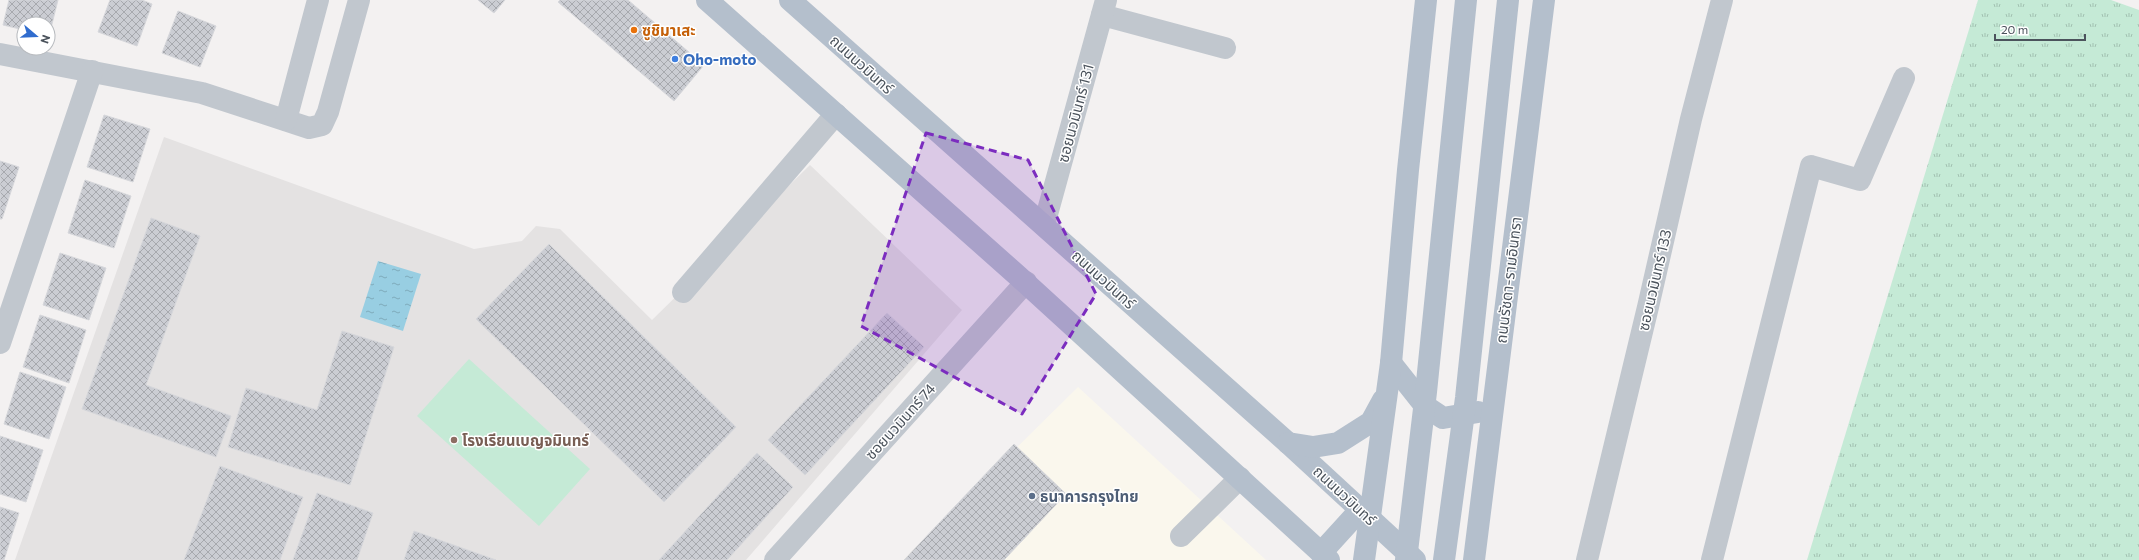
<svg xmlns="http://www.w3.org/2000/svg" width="2139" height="560" viewBox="0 0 2139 560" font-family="Commissioner,'Noto Sans Thai',sans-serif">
<defs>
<pattern id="grass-tufts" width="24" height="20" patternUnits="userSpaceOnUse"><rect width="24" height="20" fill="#c5ead6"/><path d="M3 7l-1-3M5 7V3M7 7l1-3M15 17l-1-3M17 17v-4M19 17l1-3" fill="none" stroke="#a2c0b1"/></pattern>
<pattern id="water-ripples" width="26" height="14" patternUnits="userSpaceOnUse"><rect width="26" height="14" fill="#98cee2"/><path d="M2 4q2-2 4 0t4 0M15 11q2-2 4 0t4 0" fill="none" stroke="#7eaaba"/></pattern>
<pattern id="building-cross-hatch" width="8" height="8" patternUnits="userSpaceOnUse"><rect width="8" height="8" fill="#cbcdd3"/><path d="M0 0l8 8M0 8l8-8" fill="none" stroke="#a7a9ae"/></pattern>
</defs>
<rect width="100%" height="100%" fill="#f3f1f1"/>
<!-- commercial -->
<polygon fill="#faf7ed" points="1078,387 1266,560 903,560"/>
<!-- education -->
<polygon fill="#e4e2e2" points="164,137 474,249 522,241 536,226 560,229 652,320 810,165 962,310 746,560 15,560"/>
<!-- grass -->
<polygon fill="url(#grass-tufts)" points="1978,0 2111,0 2139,10 2139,560 1807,560"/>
<!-- pitch -->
<polygon fill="#c5ead6" points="469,359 590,469 539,526 417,416"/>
<!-- water -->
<polygon fill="url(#water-ripples)" points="378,261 421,274 403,331 360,317"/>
<!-- building -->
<g fill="url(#building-cross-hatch)" stroke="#d6d7db">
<polygon points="9,0 58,0 49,36 48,24 24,24 24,30 3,25"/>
<polygon points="110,0 142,0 152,4 137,46 98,32"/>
<polygon points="478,0 505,0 494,13"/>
<polygon points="560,0 628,0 704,65 674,101 558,2"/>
<polygon points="178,11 216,26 200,67 162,53"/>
<polygon points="104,115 150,129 133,182 87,167"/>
<polygon points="0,161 19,167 2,219 0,219"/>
<polygon points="85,180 131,196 114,248 68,233"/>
<polygon points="151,218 200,236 146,385 231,416 216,457 82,409"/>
<polygon points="549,244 736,427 664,502 476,319"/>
<polygon points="60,253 106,268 89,320 43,305"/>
<polygon points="887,313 924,347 805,475 768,440"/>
<polygon points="40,315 86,330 69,383 23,367"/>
<polygon points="342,331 394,347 350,485 228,447 246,388 317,410"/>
<polygon points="20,372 66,387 49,439 4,424"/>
<polygon points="0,436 43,450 26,502 0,494"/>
<polygon points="1014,444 1066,494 1004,560 904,560"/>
<polygon points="757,453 793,487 727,560 659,560"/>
<polygon points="220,466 303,497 280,560 184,560"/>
<polygon points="317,493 373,513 357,560 293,560"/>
<polygon points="0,507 19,513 4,560 0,560"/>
<polygon points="414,531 496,560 404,560"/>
</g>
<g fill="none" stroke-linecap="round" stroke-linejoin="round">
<!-- minor -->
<g stroke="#c1c7ce" stroke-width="22">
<polyline points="1102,15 1225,48"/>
<polyline points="0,54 202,93 309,128 322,125 328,112 359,0"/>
<polyline points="286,120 318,0"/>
<polyline points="1044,225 1106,0"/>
<polyline points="683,292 836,114"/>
<polyline points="0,343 92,71"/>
<polyline points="1181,536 1240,478"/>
<polyline points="775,560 1026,282"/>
<polyline points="1587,560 1648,307 1691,119 1722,0"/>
<polyline points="1712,560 1811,166 1860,180 1904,78"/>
</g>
<!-- major -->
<g stroke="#b4bfcc" stroke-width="22">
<polyline points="707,0 1018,276 1329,560"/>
<polyline points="790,0 1288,443 1415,560"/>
<polyline points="1391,363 1425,406 1443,418 1478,412"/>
<polyline points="1288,443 1313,447 1338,443 1371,422 1383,400"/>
<polyline points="1321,553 1360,510"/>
<polyline points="1364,560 1391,363 1408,170 1426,0"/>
<polyline points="1406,560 1426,392 1466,0"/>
<polyline points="1444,560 1466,398 1508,0"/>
<polyline points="1474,560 1544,0"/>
</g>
</g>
<!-- marked area -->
<path fill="#7b2cbf" fill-opacity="0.2" stroke="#7b2cbf" stroke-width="3" stroke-dasharray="8 5" stroke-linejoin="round" d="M926,133l102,27 68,134 -74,120 -161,-88z"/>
<!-- markers -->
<circle fill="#e8710a" stroke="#fff" stroke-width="1.5" cx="634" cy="30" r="4"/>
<circle fill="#3f7fe0" stroke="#fff" stroke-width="1.5" cx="675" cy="59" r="4"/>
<circle fill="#8d6e63" stroke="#fff" stroke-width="1.5" cx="454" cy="440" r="4"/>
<circle fill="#5c6f8a" stroke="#fff" stroke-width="1.5" cx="1032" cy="496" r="4"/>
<g text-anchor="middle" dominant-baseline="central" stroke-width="3" stroke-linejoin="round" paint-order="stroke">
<!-- food labels -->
<g font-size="15" font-weight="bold" fill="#c56008" stroke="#fff" text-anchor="start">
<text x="642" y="30">ซูชิมาเสะ</text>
</g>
<!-- shop labels -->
<g font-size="15" font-weight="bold" fill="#366cbe" stroke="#fff" text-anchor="start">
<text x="683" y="59">Oho-moto</text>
</g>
<!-- street labels -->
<g font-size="15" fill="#4b535c" stroke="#fff">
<text transform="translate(862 64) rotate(42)">ถนนนวมินทร์</text>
<text transform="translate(1075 113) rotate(-75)">ซอยนวมินทร์ 131</text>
<text transform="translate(1104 279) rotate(42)">ถนนนวมินทร์</text>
<text transform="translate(1508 280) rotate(-83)">ถนนรัชดา-รามอินทรา</text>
<text transform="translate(1654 280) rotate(-77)">ซอยนวมินทร์ 133</text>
<text transform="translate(900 421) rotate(-48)">ซอยนวมินทร์ 74</text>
<text transform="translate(1345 495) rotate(43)">ถนนนวมินทร์</text>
</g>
<!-- education labels -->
<g font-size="15" font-weight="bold" fill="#785e54" stroke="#fff" text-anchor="start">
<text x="462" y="440">โรงเรียนเบญจมินทร์</text>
</g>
<!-- service labels -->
<g font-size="15" font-weight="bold" fill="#4e5e75" stroke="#fff" text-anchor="start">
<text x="1040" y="496">ธนาคารกรุงไทย</text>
</g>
</g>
<!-- north arrow -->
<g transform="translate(36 36) rotate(109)"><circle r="19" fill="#ffffff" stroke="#b7babe"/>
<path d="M0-3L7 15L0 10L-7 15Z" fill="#306cce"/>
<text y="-6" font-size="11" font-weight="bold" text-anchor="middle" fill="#4b535c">N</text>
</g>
<!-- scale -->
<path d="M1995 34v6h90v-6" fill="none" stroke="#4b535c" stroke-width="2"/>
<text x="2001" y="34" font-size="12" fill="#4b535c" stroke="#ffffff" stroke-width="3" paint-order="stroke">20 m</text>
</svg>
